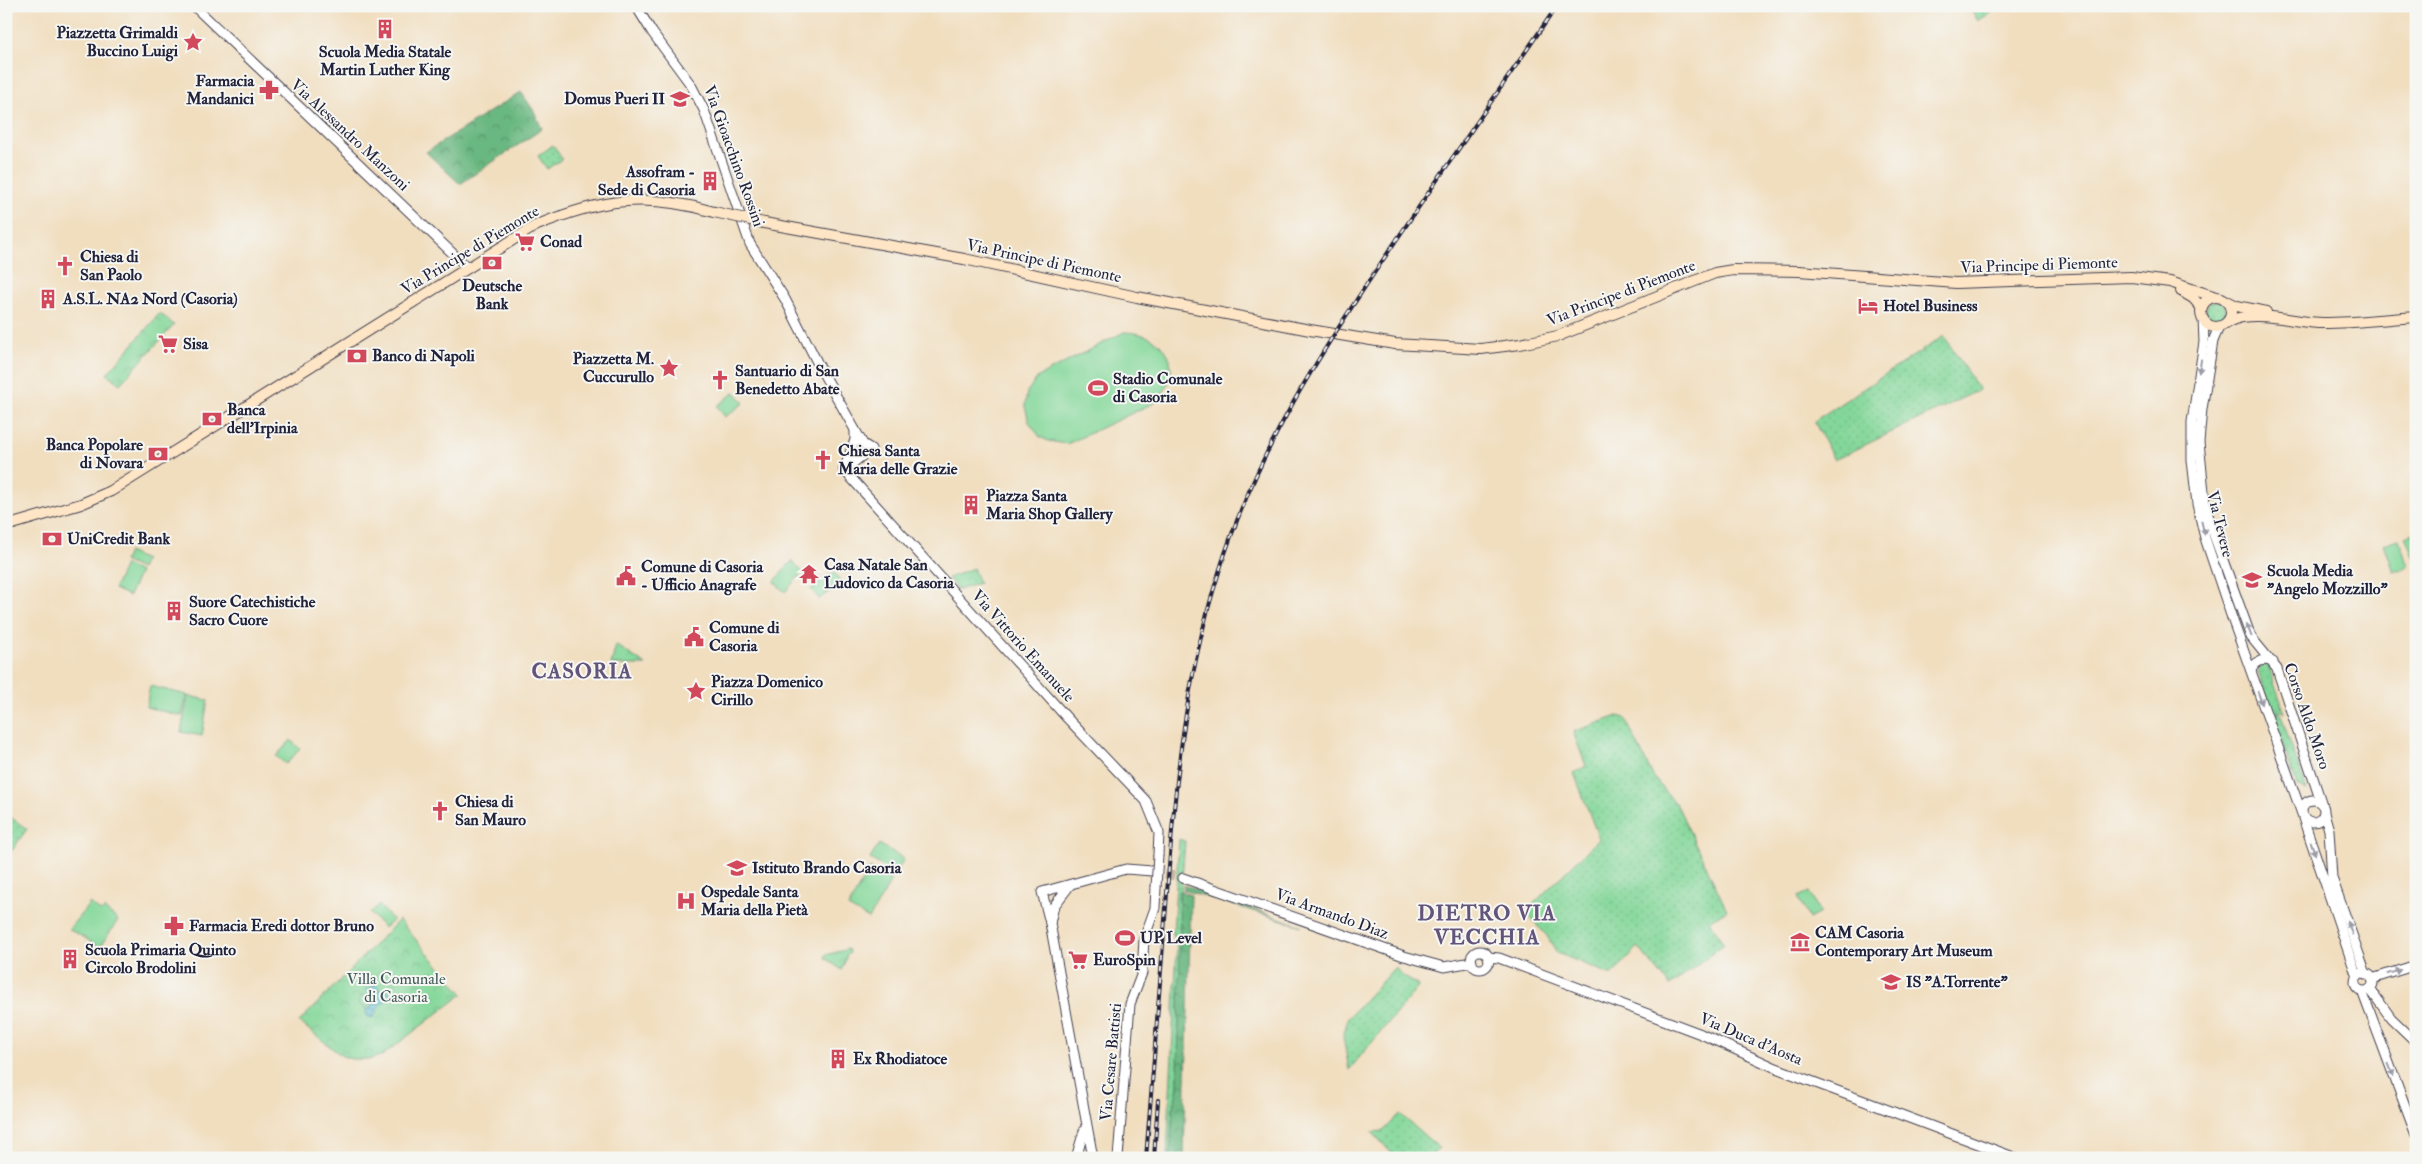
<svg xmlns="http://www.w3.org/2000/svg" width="2422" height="1164" viewBox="0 0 2422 1164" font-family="'IM FELL Double Pica',serif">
<defs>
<pattern id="grass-dots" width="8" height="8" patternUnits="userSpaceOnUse" patternTransform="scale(1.25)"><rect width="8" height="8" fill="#83d799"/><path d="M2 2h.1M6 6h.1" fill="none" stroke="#71b885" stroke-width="1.8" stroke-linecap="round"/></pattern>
<pattern id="forest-crowns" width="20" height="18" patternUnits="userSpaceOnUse" patternTransform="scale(1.25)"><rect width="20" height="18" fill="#6ab881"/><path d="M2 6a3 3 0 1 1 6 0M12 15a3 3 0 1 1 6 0" fill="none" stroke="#57956b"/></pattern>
<pattern id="park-crowns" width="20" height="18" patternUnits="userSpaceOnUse" patternTransform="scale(1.25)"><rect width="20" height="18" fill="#83d799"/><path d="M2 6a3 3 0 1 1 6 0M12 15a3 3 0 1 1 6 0" fill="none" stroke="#71b885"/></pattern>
<pattern id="water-rules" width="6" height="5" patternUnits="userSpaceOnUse" patternTransform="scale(1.25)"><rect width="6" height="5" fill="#53bcd0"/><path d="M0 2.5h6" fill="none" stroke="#4498aa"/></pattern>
</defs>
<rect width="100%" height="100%" fill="#f6f6f2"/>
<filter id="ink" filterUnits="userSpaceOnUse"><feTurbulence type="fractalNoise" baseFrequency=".02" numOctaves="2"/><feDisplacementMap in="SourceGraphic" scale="10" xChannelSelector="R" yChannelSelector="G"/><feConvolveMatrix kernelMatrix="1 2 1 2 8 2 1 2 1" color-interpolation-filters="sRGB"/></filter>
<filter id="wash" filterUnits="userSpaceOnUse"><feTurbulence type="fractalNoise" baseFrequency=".0096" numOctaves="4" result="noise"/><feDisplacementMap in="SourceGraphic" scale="20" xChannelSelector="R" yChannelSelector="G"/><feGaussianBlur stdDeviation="1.12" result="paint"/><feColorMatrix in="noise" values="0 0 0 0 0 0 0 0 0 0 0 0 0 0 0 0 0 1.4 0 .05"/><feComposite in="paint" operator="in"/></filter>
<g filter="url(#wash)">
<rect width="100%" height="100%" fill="#f1debf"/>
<!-- grass -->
<g fill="url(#grass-dots)" stroke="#527c6a">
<polygon points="1968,6 2001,6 1978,21"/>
<polygon points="553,145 562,159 547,169 538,156"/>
<circle cx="2216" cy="311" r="10"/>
<polygon points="1944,336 1979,390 1834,460 1814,421"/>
<polygon points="2265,665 2269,668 2285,713 2280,710 2272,713 2258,671 2261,666"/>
<polygon points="2280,712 2307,791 2297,786 2272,714"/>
<polygon points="1618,716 1625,718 1654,778 1677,805 1727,910 1709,921 1724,944 1670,986 1638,947 1612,975 1557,953 1547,936 1525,912 1599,839 1574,773 1586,766 1573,732"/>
<polygon points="6,814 27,829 6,859"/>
<polygon points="1179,839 1185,841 1181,892 1179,892 1180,940 1178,1087 1173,1108 1170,1158 1167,1158 1177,946 1173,933"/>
<polygon points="1395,967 1401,975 1419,986 1349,1070 1343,1037 1348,1018"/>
<polygon points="1400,1114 1439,1148 1433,1155 1435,1158 1396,1158 1372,1132 1383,1131"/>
</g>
<!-- forest -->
<g fill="url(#forest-crowns)" stroke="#466d5e">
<polygon points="521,92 534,111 542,129 460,184 426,152"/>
<polygon points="1184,885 1302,926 1184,890"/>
<polygon points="1179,891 1191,895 1184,1158 1170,1158 1173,1108 1178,1087 1180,940"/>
</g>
<!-- park -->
<g fill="url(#park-crowns)" stroke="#527c6a">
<polygon points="160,313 174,325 120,384 107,374"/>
<polygon points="973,568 979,583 958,590 948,578"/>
<polygon points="616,645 646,665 611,665"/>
<polygon points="399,920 463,994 383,1055 371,1059 352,1059 342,1056 299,1022"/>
<polygon points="848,949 850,953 847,955 842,970 825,958 826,955"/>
</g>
<!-- pitch -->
<g fill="#83d799" stroke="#527c6a">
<path d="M1124,332c45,1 62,37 32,70l-89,42 -19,-3 -8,-4 -11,-15 -4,-16 2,-14 11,-15z"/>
<polygon points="735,392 744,403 725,417 717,406"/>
<polygon points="2416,532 2416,563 2405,536"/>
<polygon points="2399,539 2408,567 2394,572 2384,544"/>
<polygon points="128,552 145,560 141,569 124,561"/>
<polygon points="792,561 803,572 785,592 774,582"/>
<polygon points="125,565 140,572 129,596 114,589"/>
<polygon points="834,572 841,583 819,599 811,589"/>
<polygon points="150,686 187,695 182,716 146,707"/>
<polygon points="188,696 208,700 202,736 181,732"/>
<polygon points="291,740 300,749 286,764 276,756"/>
<polygon points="879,844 904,859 895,874 870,859"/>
<polygon points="870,868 891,881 869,919 848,907"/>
<polygon points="1809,892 1820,913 1809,919 1798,897"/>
<polygon points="90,903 101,912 104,909 118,920 100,947 69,929"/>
<polygon points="379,905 393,920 384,928 370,913"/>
<circle cx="365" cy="1001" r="6"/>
</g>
<!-- water -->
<polygon fill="url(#water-rules)" stroke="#3a6f86" points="375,982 380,991 389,991 391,996 380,1005 374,1017 370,1018 367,1016 366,1010 372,1007 373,997 365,989 372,988"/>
</g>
<g filter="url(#ink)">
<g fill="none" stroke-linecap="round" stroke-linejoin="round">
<!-- tertiary-tunnel -->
<polyline stroke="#c8b8a5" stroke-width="9" stroke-dasharray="9 4.5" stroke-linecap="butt" points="1152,871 1183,878"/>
<defs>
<g id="tertiary">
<polyline points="194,6 468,268"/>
<polyline points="636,6 652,32 691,85 704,110 750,244 785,299 818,364 863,444 871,449 844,470"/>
<polyline points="2203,318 2204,342 2192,422 2192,460 2197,504 2205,538 2233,621 2302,814"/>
<polyline points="2219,327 2213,341 2202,409 2199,442 2205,502 2212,530 2251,637 2277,669 2321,802"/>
<polyline points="844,470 1067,718 1146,801 1159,833 1158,855"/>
<polyline points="844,470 855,440 855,430"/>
<path d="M2251,670c5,-9 12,-12 22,-8"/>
<circle cx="2313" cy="811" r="11"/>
<polyline points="2324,813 2329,830 2332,878 2366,974"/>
<polyline points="2303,818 2357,977"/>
<polyline points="1183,878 1404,956 1444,967 1472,962"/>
<polyline points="1050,923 1054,906 1070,885"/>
<circle cx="1480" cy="960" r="9"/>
<polyline points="1488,957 1499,958 1701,1034 1776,1068 2016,1158"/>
<circle cx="2364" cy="982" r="9"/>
<polyline points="2372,979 2416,965"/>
<polyline points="2370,989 2391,1018 2416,1042"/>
<polyline points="2362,991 2416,1135"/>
<polyline points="1076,1158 1084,1131"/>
<polyline points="1093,1158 1050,923 1042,892 1126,869 1152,871"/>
<polyline points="1118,1158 1130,1004 1142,973 1144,939 1155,908 1156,887"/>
</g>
<g id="secondary">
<polyline points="764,223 964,259 1137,297 1310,330 1395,344 1481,349 1520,344 1558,336 1715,273 1733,270 1799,271 1956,283 2131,277 2170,282 2216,297"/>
<polyline points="2181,291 2193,298 2202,308"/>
<circle cx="2216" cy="312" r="15"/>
<polyline points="2227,301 2237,306 2266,312"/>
<path d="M2228,322c25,-14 67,1 95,1 31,0 62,-4 93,-6"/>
<path d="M6,526l75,-22 30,-13 424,-265c65,-27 110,-34 179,-14"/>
</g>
</defs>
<!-- tertiary casing -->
<use href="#tertiary" stroke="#413e4f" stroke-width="11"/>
<!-- secondary casing -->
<use href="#secondary" stroke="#413e4f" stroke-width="12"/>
<!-- tertiary -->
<use href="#tertiary" stroke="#fff" stroke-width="9"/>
<!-- secondary -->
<use href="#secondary" stroke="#fde5c5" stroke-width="10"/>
<defs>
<g id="rail">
<path d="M1146,1158c7,-84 13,-168 20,-251 8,-114 18,-226 53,-335 38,-123 103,-222 174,-327 54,-80 109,-159 164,-239"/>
<polyline points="1154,1158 1158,1100"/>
</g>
</defs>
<!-- rail casing -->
<use href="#rail" stroke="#22223b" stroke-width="4"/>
<!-- rail -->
<use href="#rail" stroke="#f6f6f2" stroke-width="2" stroke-dasharray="5.5" stroke-linecap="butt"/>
<defs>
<polyline id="tertiary-bridge" points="1156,887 1158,855"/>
<polyline id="secondary-bridge" points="714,212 764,223"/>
</defs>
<!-- tertiary-bridge casing -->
<use href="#tertiary-bridge" stroke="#413e4f" stroke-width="11" stroke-linecap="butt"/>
<!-- secondary-bridge casing -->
<use href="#secondary-bridge" stroke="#413e4f" stroke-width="12" stroke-linecap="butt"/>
<!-- tertiary-bridge -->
<use href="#tertiary-bridge" stroke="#fff" stroke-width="9"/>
<!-- secondary-bridge -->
<use href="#secondary-bridge" stroke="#fde5c5" stroke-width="10"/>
</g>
<!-- one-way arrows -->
<defs><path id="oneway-solid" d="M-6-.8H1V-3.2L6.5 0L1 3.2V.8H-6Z" transform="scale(1.25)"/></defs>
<g fill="#9c9ca7">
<use href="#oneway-solid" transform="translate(2200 366) rotate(100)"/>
<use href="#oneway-solid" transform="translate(2203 528) rotate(77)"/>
<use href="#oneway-solid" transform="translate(2249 630) rotate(-111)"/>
<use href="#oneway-solid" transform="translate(2260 698) rotate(71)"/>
<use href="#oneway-solid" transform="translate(2313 848) rotate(70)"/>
<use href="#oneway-solid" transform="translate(2350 928) rotate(-110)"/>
<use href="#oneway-solid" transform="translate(2394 972) rotate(-18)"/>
<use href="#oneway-solid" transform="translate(2391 1070) rotate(69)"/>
</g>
</g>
<!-- icons -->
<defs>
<symbol id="building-bare" viewBox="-9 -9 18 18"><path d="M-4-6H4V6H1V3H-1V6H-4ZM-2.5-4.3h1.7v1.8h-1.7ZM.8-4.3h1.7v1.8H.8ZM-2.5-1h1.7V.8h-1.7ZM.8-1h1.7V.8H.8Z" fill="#d1495b" stroke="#f6f6f2" stroke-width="2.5" paint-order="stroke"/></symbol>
<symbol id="sight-bare" viewBox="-9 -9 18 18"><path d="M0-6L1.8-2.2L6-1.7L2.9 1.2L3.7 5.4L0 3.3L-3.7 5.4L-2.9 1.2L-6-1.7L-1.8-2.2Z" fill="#d1495b" stroke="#f6f6f2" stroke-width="2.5" paint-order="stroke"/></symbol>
<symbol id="pharmacy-bare" viewBox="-9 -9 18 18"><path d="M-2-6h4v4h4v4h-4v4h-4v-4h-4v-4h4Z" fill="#d1495b" stroke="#f6f6f2" stroke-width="2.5" paint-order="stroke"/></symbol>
<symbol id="school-bare" viewBox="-9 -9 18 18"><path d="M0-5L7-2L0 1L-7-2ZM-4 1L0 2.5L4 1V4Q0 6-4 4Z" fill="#d1495b" stroke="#f6f6f2" stroke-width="2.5" paint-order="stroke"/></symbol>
<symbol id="supermarket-bare" viewBox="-9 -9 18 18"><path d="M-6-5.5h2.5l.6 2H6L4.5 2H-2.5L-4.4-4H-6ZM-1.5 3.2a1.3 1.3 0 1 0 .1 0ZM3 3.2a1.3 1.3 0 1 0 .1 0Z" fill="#d1495b" stroke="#f6f6f2" stroke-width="2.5" paint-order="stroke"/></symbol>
<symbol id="bank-bare" viewBox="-9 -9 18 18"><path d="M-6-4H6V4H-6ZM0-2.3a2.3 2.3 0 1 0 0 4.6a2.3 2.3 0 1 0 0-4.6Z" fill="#d1495b" stroke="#f6f6f2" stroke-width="2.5" paint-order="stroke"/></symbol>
<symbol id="church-bare" viewBox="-9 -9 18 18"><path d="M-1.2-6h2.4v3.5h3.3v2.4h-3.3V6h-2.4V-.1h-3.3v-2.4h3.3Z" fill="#d1495b" stroke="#f6f6f2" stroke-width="2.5" paint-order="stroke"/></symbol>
<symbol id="hotel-bare" viewBox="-9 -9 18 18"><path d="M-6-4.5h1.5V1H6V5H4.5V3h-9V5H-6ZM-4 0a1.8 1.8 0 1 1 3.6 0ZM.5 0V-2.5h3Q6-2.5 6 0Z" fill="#d1495b" stroke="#f6f6f2" stroke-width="2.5" paint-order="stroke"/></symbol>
<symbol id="stadium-bare" viewBox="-9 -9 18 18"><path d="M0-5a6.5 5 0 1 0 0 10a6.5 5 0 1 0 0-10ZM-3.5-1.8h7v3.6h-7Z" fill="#d1495b" stroke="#f6f6f2" stroke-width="2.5" paint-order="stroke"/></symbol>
<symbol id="temple-bare" viewBox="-9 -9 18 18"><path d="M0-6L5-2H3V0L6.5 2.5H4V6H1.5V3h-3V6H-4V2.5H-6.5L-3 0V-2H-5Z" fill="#d1495b" stroke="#f6f6f2" stroke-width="2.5" paint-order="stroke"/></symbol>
<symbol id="civic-bare" viewBox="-9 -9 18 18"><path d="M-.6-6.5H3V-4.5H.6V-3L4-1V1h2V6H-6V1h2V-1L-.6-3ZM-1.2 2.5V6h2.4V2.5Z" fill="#d1495b" stroke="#f6f6f2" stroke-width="2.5" paint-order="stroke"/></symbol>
<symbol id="hospital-bare" viewBox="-9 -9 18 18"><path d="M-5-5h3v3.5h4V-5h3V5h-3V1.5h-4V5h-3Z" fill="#d1495b" stroke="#f6f6f2" stroke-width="2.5" paint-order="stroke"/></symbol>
<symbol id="museum-bare" viewBox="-9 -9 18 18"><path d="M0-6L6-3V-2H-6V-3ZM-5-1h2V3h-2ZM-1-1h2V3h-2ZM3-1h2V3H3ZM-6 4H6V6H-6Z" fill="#d1495b" stroke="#f6f6f2" stroke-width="2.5" paint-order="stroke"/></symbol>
</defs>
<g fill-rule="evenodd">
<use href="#building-bare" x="371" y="15" width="28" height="28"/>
<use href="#sight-bare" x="179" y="28" width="28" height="28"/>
<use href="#pharmacy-bare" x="255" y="76" width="28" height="28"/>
<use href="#school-bare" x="666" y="85" width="28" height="28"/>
<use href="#building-bare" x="696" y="167" width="28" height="28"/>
<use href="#supermarket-bare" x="511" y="228" width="28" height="28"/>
<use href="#bank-bare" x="478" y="249" width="28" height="28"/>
<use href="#church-bare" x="51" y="252" width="28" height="28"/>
<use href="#building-bare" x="34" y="285" width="28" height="28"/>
<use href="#hotel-bare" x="1854" y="292" width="28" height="28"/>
<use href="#supermarket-bare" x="154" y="330" width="28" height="28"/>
<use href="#bank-bare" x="343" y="342" width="28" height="28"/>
<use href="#sight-bare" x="655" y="354" width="28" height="28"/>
<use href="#church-bare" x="706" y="366" width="28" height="28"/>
<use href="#stadium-bare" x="1084" y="374" width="28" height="28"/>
<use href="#bank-bare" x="198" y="405" width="28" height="28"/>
<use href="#bank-bare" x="144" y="440" width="28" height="28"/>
<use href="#church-bare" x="809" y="446" width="28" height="28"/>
<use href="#building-bare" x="957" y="491" width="28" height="28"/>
<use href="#bank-bare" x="38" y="525" width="28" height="28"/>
<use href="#temple-bare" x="795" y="560" width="28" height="28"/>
<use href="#civic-bare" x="612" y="562" width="28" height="28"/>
<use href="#school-bare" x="2238" y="566" width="28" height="28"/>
<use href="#building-bare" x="160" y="597" width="28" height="28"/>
<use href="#civic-bare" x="680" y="623" width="28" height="28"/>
<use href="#sight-bare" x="682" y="677" width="28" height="28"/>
<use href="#church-bare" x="426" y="797" width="28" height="28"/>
<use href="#school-bare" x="723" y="854" width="28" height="28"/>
<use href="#hospital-bare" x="672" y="887" width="28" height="28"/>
<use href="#pharmacy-bare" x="160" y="912" width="28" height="28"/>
<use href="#stadium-bare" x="1111" y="924" width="28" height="28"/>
<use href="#museum-bare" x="1786" y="928" width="28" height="28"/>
<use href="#building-bare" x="56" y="945" width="28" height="28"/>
<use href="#supermarket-bare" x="1064" y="946" width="28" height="28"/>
<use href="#school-bare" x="1877" y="968" width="28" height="28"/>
<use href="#building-bare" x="824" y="1045" width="28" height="28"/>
</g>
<g text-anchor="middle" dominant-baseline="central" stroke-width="4" stroke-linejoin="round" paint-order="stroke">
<!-- poi labels -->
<g font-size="16" font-weight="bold" fill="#22223b" stroke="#f6f6f2" text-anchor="start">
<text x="178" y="33" text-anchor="end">Piazzetta Grimaldi<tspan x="178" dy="18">Buccino Luigi</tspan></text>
<text x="385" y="52" text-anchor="middle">Scuola Media Statale<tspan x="385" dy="18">Martin Luther King</tspan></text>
<text x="254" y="81" text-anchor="end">Farmacia<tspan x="254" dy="18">Mandanici</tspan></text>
<text x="665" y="99" text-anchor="end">Domus Pueri II</text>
<text x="695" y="172" text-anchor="end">Assofram -<tspan x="695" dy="18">Sede di Casoria</tspan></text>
<text x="540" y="242">Conad</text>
<text x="80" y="257">Chiesa di<tspan x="80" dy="18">San Paolo</tspan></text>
<text x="492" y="286" text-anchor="middle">Deutsche<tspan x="492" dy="18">Bank</tspan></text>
<text x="63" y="299">A.S.L. NA2 Nord (Casoria)</text>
<text x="1883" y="306">Hotel Business</text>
<text x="183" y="344">Sisa</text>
<text x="372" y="356">Banco di Napoli</text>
<text x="654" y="359" text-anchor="end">Piazzetta M.<tspan x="654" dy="18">Cuccurullo</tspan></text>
<text x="735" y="371">Santuario di San<tspan x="735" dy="18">Benedetto Abate</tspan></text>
<text x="1113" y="379">Stadio Comunale<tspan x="1113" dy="18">di Casoria</tspan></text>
<text x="227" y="410">Banca<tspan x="227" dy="18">dell'Irpinia</tspan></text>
<text x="143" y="445" text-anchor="end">Banca Popolare<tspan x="143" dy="18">di Novara</tspan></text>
<text x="838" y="451">Chiesa Santa<tspan x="838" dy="18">Maria delle Grazie</tspan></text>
<text x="986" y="496">Piazza Santa<tspan x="986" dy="18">Maria Shop Gallery</tspan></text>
<text x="67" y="539">UniCredit Bank</text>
<text x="824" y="565">Casa Natale San<tspan x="824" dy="18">Ludovico da Casoria</tspan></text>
<text x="641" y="567">Comune di Casoria<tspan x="641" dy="18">- Ufficio Anagrafe</tspan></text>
<text x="2267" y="571">Scuola Media<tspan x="2267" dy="18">"Angelo Mozzillo"</tspan></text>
<text x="189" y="602">Suore Catechistiche<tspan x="189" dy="18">Sacro Cuore</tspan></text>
<text x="709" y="628">Comune di<tspan x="709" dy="18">Casoria</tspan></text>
<text x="711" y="682">Piazza Domenico<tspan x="711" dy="18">Cirillo</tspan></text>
<text x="455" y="802">Chiesa di<tspan x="455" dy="18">San Mauro</tspan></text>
<text x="752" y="868">Istituto Brando Casoria</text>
<text x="701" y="892">Ospedale Santa<tspan x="701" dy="18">Maria della Pietà</tspan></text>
<text x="189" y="926">Farmacia Eredi dottor Bruno</text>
<text x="1815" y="933">CAM Casoria<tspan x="1815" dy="18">Contemporary Art Museum</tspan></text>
<text x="1140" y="938">UP Level</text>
<text x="85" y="950">Scuola Primaria Quinto<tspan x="85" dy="18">Circolo Brodolini</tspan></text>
<text x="1093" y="960">EuroSpin</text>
<text x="1906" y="982">IS "A.Torrente"</text>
<text x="853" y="1059">Ex Rhodiatoce</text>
</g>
<!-- street labels -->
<g font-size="16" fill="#22223b" stroke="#f6f6f2">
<text transform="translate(350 135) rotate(43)">Via Alessandro Manzoni</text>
<text transform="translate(734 156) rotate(70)">Via Gioacchino Rossini</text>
<text transform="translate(470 250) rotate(-31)">Via Principe di Piemonte</text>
<text transform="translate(1044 261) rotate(12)">Via Principe di Piemonte</text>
<text transform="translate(2039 265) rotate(-2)">Via Principe di Piemonte</text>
<text transform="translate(1621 293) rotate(-21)">Via Principe di Piemonte</text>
<text transform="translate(2220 524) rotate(76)">Via Tevere</text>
<text transform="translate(1023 646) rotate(48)">Via Vittorio Emanuele</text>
<text transform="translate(2307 716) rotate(71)">Corso Aldo Moro</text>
<text transform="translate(1332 914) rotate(20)">Via Armando Diaz</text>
<text transform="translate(1751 1039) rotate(23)">Via Duca d'Aosta</text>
<text transform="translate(1111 1062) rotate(-85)">Via Cesare Battisti</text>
</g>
<!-- park labels -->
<g font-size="16" fill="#3f5857" stroke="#f6f6f2">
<text x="396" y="979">Villa Comunale<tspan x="396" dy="18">di Casoria</tspan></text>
</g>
<!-- district labels -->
<g font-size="21" font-weight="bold" letter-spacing="1" fill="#62547b" stroke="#f6f6f2">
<text x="582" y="671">CASORIA</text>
<text x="1487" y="913">DIETRO VIA<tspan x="1487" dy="24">VECCHIA</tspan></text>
</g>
</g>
<!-- margin -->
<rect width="2422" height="1164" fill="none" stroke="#f6f6f2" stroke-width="25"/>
</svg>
